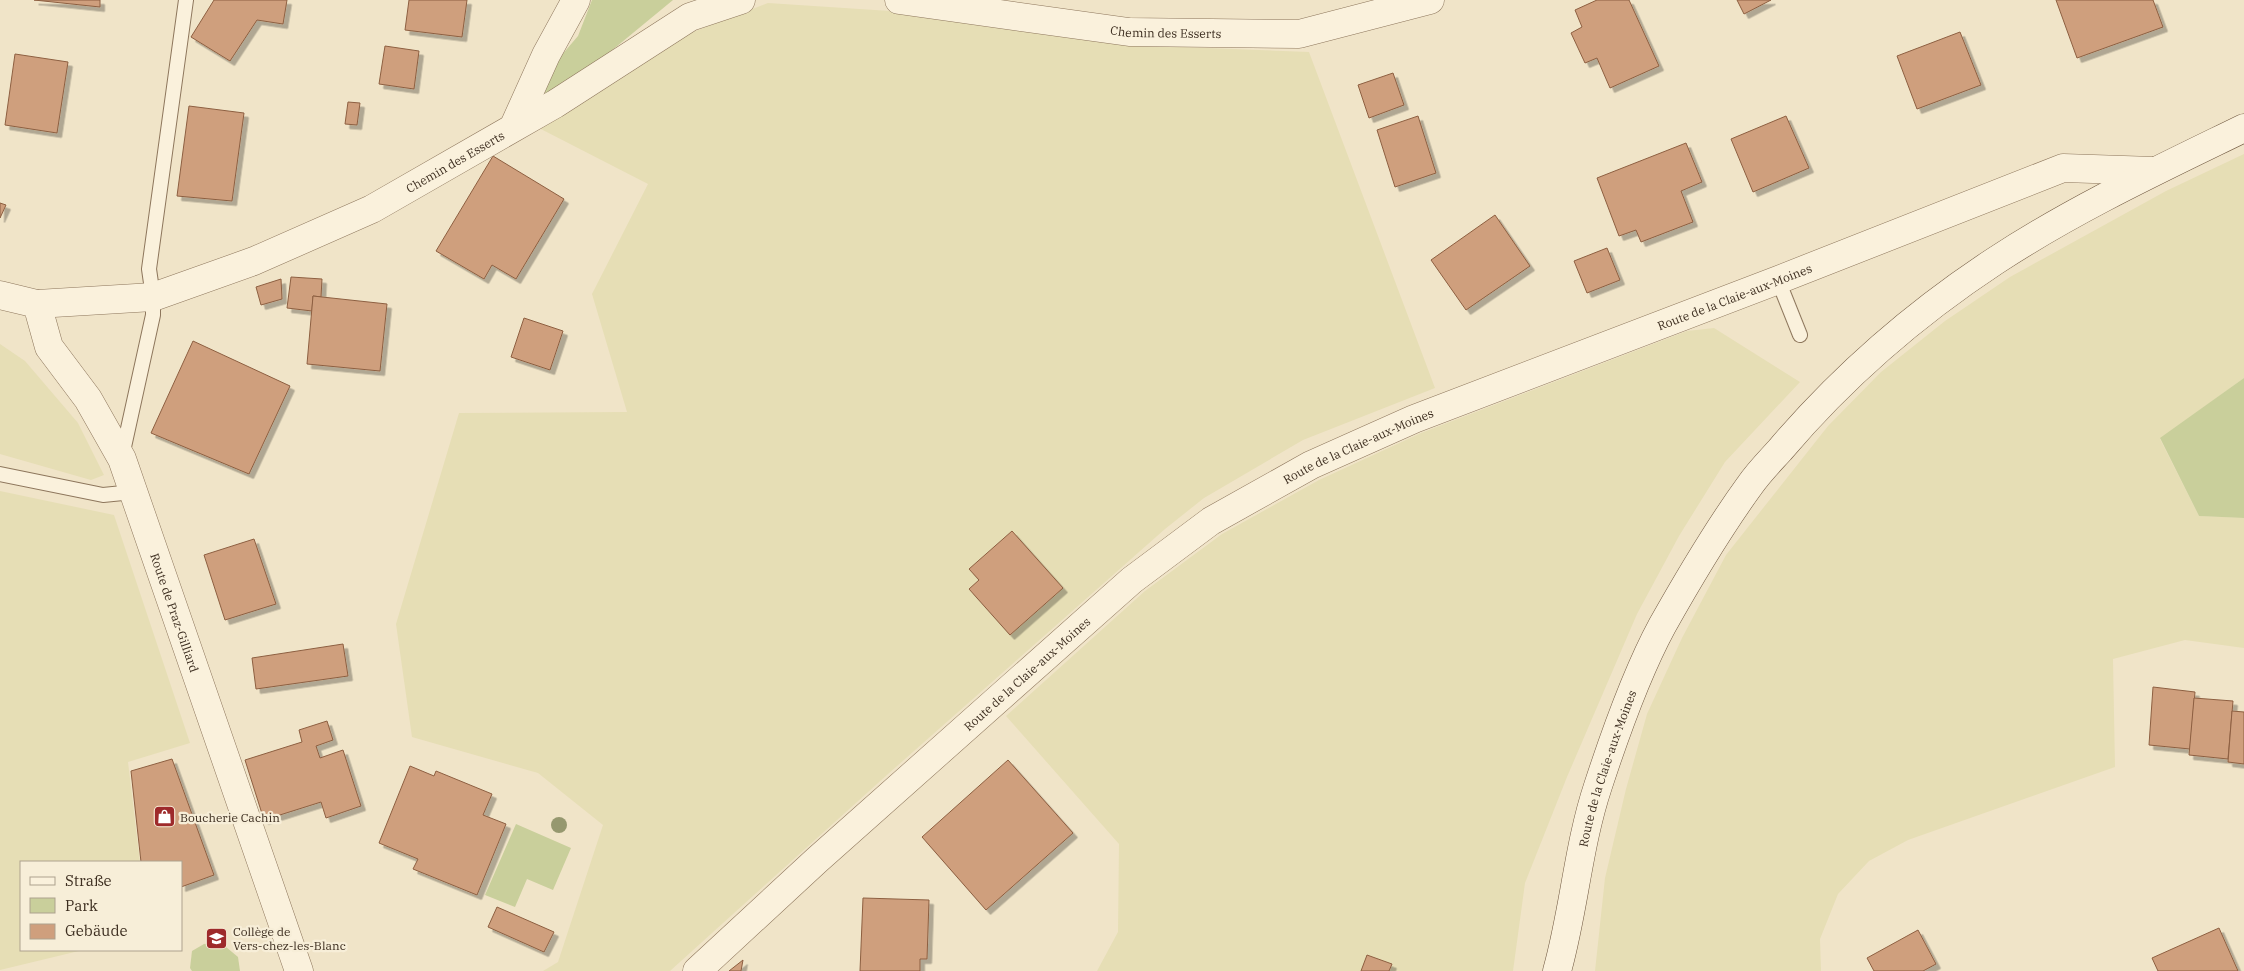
<svg xmlns="http://www.w3.org/2000/svg" width="2244" height="971" viewBox="0 0 2244 971" font-family="'IBM Plex Serif',serif">
<defs>
<filter id="shadow"><feDropShadow dx="4.5" dy="4.5" stdDeviation="0" flood-color="#0004"/></filter>
</defs>
<rect width="100%" height="100%" fill="#f0e4c8"/>
<!-- farmland -->
<g fill="#e6deb5">
<polygon points="768,3 890,11 1128,45 1309,52 1435,388 1303,440 1204,498 1165,529 888,774 670,971 543,971 558,962 603,825 538,773 412,737 396,624 459,413 627,412 592,294 648,184 535,126 693,32"/>
<polygon points="2244,154 2244,378 2160,439 2199,516 2244,518 2244,648 2185,640 2113,659 2115,767 1908,840 1869,861 1838,894 1820,939 1821,971 1595,971 1605,878 1626,789 1647,714 1682,638 1726,555 1828,426 1881,372 1945,321 2010,277 2166,191"/>
<polygon points="1714,328 1800,382 1725,462 1679,536 1637,614 1567,777 1525,883 1513,971 1097,971 1118,932 1119,844 1006,716 1145,591 1222,534 1319,480 1421,433 1687,331"/>
<polygon points="0,344 25,361 78,423 104,475 91,480 0,454"/>
<polygon points="0,491 114,515 190,743 128,762 140,862 21,862 21,950 83,950 0,970"/>
</g>
<!-- green -->
<g fill="#c9cf9b">
<polygon points="592,0 673,0 548,103 531,91 578,36"/>
<polygon points="2244,378 2244,518 2199,516 2160,438"/>
<polygon points="516,824 571,848 553,890 527,879 515,907 485,895"/>
<polygon points="220,942 238,957 240,971 192,971 190,968 192,951 204,944"/>
</g>
<!-- building -->
<g fill="#cf9f7d" stroke="#8d5f41" filter="url(#shadow)">
<polygon points="34,0 100,0 100,7"/>
<polygon points="214,0 287,0 283,24 257,20 230,61 191,37"/>
<polygon points="409,0 467,0 462,37 405,30"/>
<polygon points="1597,0 1629,0 1659,66 1610,88 1597,58 1585,63 1571,33 1582,27 1575,10"/>
<polygon points="1737,0 1771,0 1744,14"/>
<polygon points="2056,0 2153,0 2163,27 2077,58"/>
<polygon points="1960,32 1981,85 1917,109 1897,56"/>
<polygon points="385,46 419,51 414,89 379,84"/>
<polygon points="15,54 68,62 57,133 5,125"/>
<polygon points="1393,73 1404,105 1369,118 1358,85"/>
<polygon points="348,102 360,103 357,125 345,124"/>
<polygon points="189,106 244,113 232,201 177,196"/>
<polygon points="1418,116 1436,173 1395,187 1377,130"/>
<polygon points="1786,116 1809,168 1753,192 1731,139"/>
<polygon points="1686,143 1702,182 1681,191 1693,222 1641,242 1636,230 1619,236 1597,178"/>
<polygon points="493,156 564,199 516,279 492,265 484,279 436,251"/>
<polygon points="0,203 6,205 0,218"/>
<polygon points="1495,215 1530,266 1466,310 1431,260"/>
<polygon points="1607,248 1620,280 1587,293 1574,261"/>
<polygon points="291,277 322,279 321,297 313,296 312,311 287,308"/>
<polygon points="281,279 282,299 261,305 256,287"/>
<polygon points="313,296 387,304 380,371 307,364"/>
<polygon points="524,318 563,331 550,370 511,357"/>
<polygon points="193,341 290,386 249,474 151,433"/>
<polygon points="1012,531 1063,588 1010,635 969,589 979,580 969,569"/>
<polygon points="254,539 276,604 225,620 204,555"/>
<polygon points="343,644 348,676 256,689 252,658"/>
<polygon points="2153,687 2195,692 2190,749 2149,745"/>
<polygon points="2194,698 2233,701 2228,759 2189,755"/>
<polygon points="2232,711 2244,712 2244,764 2228,762"/>
<polygon points="327,721 333,740 316,746 320,758 343,750 361,806 326,818 321,802 264,820 245,760 302,742 299,730"/>
<polygon points="172,759 214,875 181,887 181,862 141,862 131,771"/>
<polygon points="1008,760 1073,833 986,910 922,837"/>
<polygon points="410,766 434,776 436,771 492,794 483,815 506,824 477,895 413,869 418,859 379,843"/>
<polygon points="863,898 929,900 927,959 920,959 920,971 860,971"/>
<polygon points="497,907 554,932 544,952 488,927"/>
<polygon points="2219,928 2238,971 2158,971 2152,958"/>
<polygon points="1918,930 1936,964 1923,971 1874,971 1867,958"/>
<polygon points="1367,955 1392,964 1389,971 1361,971"/>
<polygon points="743,960 741,971 729,971"/>
</g>
<g fill="none" stroke-linecap="round" stroke-linejoin="round">
<defs>
<g id="service">
<polyline points="1778,280 1800,335"/>
<polyline points="122,456 153,315 153,297 149,269 186,0"/>
<polyline points="0,474 103,495 133,492"/>
</g>
<g id="minor">
<path id="s1" d="M899,0l230,32 170,2 131,-34"/>
<polyline points="514,126 546,55 576,0"/>
<path id="s2" d="M0,295l37,9 12,43 39,52 34,60 177,512"/>
<path id="s3" d="M37,304l116,-7 101,-36 118,-52 183,-105 135,-87 51,-17"/>
<path id="s4" d="M697,971l120,-111 315,-280 79,-59 100,-56 103,-46 364,-139 285,-112 91,3"/>
</g>
<g id="secondary">
<path id="s5" d="M1557,971c17,-60 21,-125 41,-185 17,-52 38,-112 64,-160 27,-48 56,-97 88,-141 9,-13 20,-24 30,-35 62,-73 136,-137 215,-189 79,-52 165,-92 249,-133"/>
</g>
</defs>
<!-- service casing -->
<use href="#service" stroke="#8d765c" stroke-width="16"/>
<!-- minor casing -->
<use href="#minor" stroke="#8d765c" stroke-width="29"/>
<!-- secondary casing -->
<use href="#secondary" stroke="#6f573f" stroke-width="29"/>
<!-- service -->
<use href="#service" stroke="#faf1dc" stroke-width="14"/>
<!-- minor -->
<use href="#minor" stroke="#faf1dc" stroke-width="28"/>
<!-- secondary -->
<use href="#secondary" stroke="#faf1dc" stroke-width="28"/>
</g>
<!-- trees -->
<circle fill="#96986f" cx="559" cy="825" r="8"/>
<!-- icons -->
<defs>
<symbol id="shop-square" viewBox="-11 -11 22 22"><rect x="-9" y="-9" width="18" height="18" rx="4" fill="#9e2a2b" stroke="#f7eed8"/><path d="M-5-2.5h2.3a2.7 3.5 0 0 1 5.4 0H5L5.5 6h-11ZM-1.5-2.5h3a1.5 2.3 0 0 0-3 0Z" fill="#fff"/></symbol>
<symbol id="school-square" viewBox="-11 -11 22 22"><rect x="-9" y="-9" width="18" height="18" rx="4" fill="#9e2a2b" stroke="#f7eed8"/><path d="M0-5L7-2L0 1L-7-2ZM-4 1L0 2.5L4 1V4Q0 6-4 4Z" fill="#fff"/></symbol>
</defs>
<g fill-rule="evenodd">
<use href="#shop-square" x="152" y="804" width="25" height="25"/>
<use href="#school-square" x="204" y="926" width="25" height="25"/>
</g>
<g text-anchor="middle" dominant-baseline="central" stroke-width="4.5" stroke-linejoin="round" paint-order="stroke">
<!-- street labels -->
<g font-size="12" fill="#3d2e20" stroke="#f7eed8">
<text stroke="none"><textPath href="#s1" startOffset="269">Chemin des Esserts</textPath></text>
<text stroke="none"><textPath href="#s3" startOffset="448">Chemin des Esserts</textPath></text>
<text stroke="none"><textPath href="#s4" startOffset="1254">Route de la Claie-aux-Moines</textPath></text>
<text stroke="none"><textPath href="#s4" startOffset="849">Route de la Claie-aux-Moines</textPath></text>
<text stroke="none"><textPath href="#s2" startOffset="379">Route de Praz-Gilliard</textPath></text>
<text stroke="none"><textPath href="#s4" startOffset="444">Route de la Claie-aux-Moines</textPath></text>
<text stroke="none"><textPath href="#s5" startOffset="209">Route de la Claie-aux-Moines</textPath></text>
</g>
<!-- poi labels -->
<g font-size="12" fill="#3d2e20" stroke="#f7eed8" text-anchor="start">
<text x="180" y="817">Boucherie Cachin</text>
<text x="233" y="931">Collège de<tspan x="233" dy="14">Vers-chez-les-Blanc</tspan></text>
</g>
</g>
<!-- legend -->
<rect x="20" y="861" width="162" height="90" fill="#f7eed8" stroke="#ada18e"/>
<rect x="30" y="877" width="25" height="8" fill="#faf1dc" stroke="#ada18e"/>
<text x="65" y="886" font-size="15" fill="#3d2e20">Straße</text>
<rect x="30" y="898" width="25" height="15" fill="#c9cf9b" stroke="#ada18e"/>
<text x="65" y="911" font-size="15" fill="#3d2e20">Park</text>
<rect x="30" y="924" width="25" height="15" fill="#cf9f7d" stroke="#ada18e"/>
<text x="65" y="936" font-size="15" fill="#3d2e20">Gebäude</text>
</svg>
